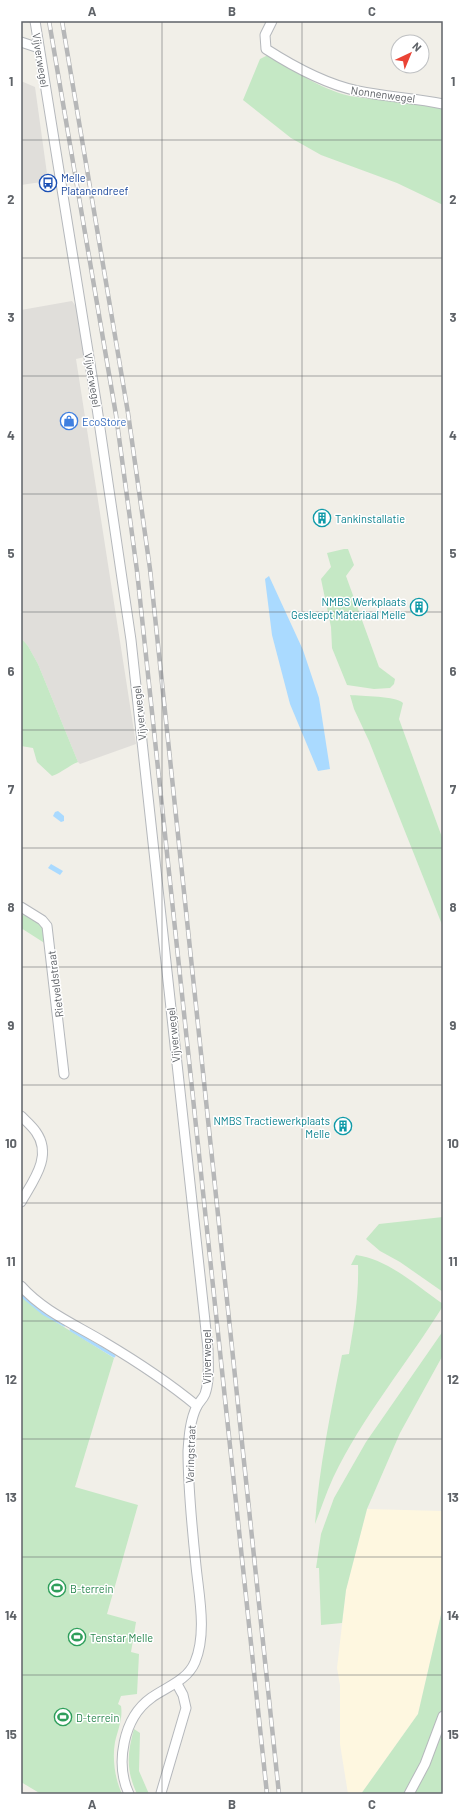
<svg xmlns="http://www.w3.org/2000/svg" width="464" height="1815" viewBox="0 0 464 1815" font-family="Barlow,sans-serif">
<rect width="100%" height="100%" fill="#f1efe8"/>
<!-- commercial -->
<polygon fill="#fef7e0" points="367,1509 443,1511 443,1606 418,1714 361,1794 348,1794 340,1744 340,1685 337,1668 346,1590"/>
<!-- industrial -->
<g fill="#e0deda">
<polygon points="21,81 35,87 48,181 21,185"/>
<polygon points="72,301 77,308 85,357 76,359 136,744 80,764 78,762 38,664 28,646 21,638 21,310"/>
</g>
<!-- green -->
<g fill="#c5e8c5">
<path d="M268,55c27,16 56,37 88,42 29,5 59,2 87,11v97l-46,-22 -76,-28 -30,-17 -48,-38 17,-41z"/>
<polygon points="344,549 348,549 354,565 346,576 379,667 395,679 394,684 390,688 374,689 347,685 332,648 331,627 321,579 331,567 327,553"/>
<path d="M21,638l7,8 10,18 40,98c-10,4 -15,10 -26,14l-15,-14 -4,-14 -12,-2z"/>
<path d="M350,695c11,1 47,1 53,8l-4,16 44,121v87l-74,-186 -15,-32z"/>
<path d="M21,915c7,0 19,6 23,13 2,4 2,11 2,16l-25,-16z"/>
<polygon points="443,1217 443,1292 400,1262 380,1251 366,1239 379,1224"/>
<path d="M356,1255c32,4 61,31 87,49v2c-36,58 -81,111 -110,172 -7,15 -12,31 -18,46 4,-57 16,-113 27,-169l7,-1c5,-30 10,-58 9,-89h-7z"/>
<path d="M21,1296l22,18 71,44 -39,129 63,18 -31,109 29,8 -5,30 8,2 -2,40 -16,2 -3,8 3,2c2,13 -3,23 -6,36 -3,17 0,37 7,52h-81l-20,-12z"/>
<polygon points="443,1331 443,1355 400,1433 367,1509 346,1590 342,1623 321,1625 319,1568 316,1568 321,1534 334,1498 366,1442"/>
<polygon points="443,1606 443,1794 361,1794 418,1714"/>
<path d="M134,1729l6,4 -1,38 10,23h-12c-11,-24 -10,-40 -3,-65z"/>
</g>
<!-- water -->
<g fill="#aadaff">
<polygon points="269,576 303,650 319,698 330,769 318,771 290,704 272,635 265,579"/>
<polygon points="58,811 64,816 64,821 61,822 53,816 55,812"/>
<polygon points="51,864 63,871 60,875 48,868"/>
</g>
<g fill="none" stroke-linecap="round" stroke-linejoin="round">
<!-- stream -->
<g stroke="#aadaff" stroke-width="3">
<polyline points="21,1295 44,1314 64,1325"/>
<polyline points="71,1330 114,1356"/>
</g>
<defs>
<g id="street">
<path d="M35,21l61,380 35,239 77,709c0,14 2,31 -3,45 -2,5 -6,8 -8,12 -7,14 -8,30 -9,45 0,38 4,77 8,115 3,30 11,67 -1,96 -8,19 -29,25 -44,36 -28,20 -36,66 -22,96"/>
<path d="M272,21l-7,14 1,14c28,18 59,35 92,42 28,6 57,7 85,13"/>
<polyline points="21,42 39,48"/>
<polyline points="21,907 42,920 47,926 64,1074"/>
<path d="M21,1116c5,5 11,10 15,16 17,24 -3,49 -15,70"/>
<path d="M21,1286c22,25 55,39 83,56 32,19 64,40 93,64"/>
<polyline points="161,1793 186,1708 183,1695 177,1684"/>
<polyline points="409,1794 425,1764 443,1716"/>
</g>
</defs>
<!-- street casing -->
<use href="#street" stroke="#b5b8bc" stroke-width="11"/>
<!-- street -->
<use href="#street" stroke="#fff" stroke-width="9"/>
<defs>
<g id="rail">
<polyline points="49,21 116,415 137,571 267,1794"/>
<polyline points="62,21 128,413 150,569 279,1794"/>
</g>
</defs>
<!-- rail casing -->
<use href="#rail" stroke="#b6b7b8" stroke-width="4.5"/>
<!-- rail -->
<use href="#rail" stroke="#fff" stroke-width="3" stroke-dasharray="9" stroke-linecap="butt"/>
</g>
<!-- grid -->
<path fill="none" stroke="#5f6368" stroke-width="1" stroke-opacity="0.55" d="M162,21v1773M302,21v1773M21,140h422M21,258h422M21,376h422M21,494h422M21,612h422M21,730h422M21,848h422M21,967h422M21,1085h422M21,1203h422M21,1321h422M21,1439h422M21,1557h422M21,1675h422"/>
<!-- icons -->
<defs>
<symbol id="bus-ring" viewBox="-11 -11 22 22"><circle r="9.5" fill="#fff" stroke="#1a4fb4" stroke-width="1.5"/><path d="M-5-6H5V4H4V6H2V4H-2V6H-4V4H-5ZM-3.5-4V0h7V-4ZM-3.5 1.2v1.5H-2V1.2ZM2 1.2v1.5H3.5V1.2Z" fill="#1a4fb4"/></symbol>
<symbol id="shop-ring" viewBox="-11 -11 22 22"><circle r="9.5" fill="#fff" stroke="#3f7fe0" stroke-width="1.5"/><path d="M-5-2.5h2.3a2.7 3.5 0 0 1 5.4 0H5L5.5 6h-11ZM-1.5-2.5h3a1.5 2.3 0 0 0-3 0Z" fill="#3f7fe0"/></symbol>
<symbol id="building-ring" viewBox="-11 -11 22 22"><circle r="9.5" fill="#fff" stroke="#0f9aa8" stroke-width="1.5"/><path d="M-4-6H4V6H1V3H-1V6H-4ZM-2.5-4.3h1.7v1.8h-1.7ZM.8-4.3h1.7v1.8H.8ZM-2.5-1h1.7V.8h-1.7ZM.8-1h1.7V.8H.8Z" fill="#0f9aa8"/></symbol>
<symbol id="stadium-ring" viewBox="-11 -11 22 22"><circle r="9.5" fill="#fff" stroke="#2e9e5b" stroke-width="1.5"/><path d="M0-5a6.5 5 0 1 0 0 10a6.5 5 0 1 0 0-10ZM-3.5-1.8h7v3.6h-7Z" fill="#2e9e5b"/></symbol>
</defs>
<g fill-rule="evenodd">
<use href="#bus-ring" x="38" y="173" width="20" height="20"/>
<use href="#shop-ring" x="59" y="411" width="20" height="20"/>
<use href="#building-ring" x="312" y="508" width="20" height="20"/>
<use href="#building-ring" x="409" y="597" width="20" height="20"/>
<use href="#building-ring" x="333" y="1116" width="20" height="20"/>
<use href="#stadium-ring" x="47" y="1578" width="20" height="20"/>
<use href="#stadium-ring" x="67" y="1627" width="20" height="20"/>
<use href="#stadium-ring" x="53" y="1707" width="20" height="20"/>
</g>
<g text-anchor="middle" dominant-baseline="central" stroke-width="3" stroke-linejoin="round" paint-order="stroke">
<!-- street labels -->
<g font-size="11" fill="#5f6368" stroke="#fff">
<text transform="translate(41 60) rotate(81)">Vijverwegel</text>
<text transform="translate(383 94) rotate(8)">Nonnenwegel</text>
<text transform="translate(93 380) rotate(81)">Vijverwegel</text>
<text transform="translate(139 713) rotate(-96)">Vijverwegel</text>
<text transform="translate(55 984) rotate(-97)">Rietveldstraat</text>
<text transform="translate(173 1035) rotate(-96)">Vijverwegel</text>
<text transform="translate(206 1357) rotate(-90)">Vijverwegel</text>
<text transform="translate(190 1454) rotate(-88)">Varingstraat</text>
</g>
<!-- transit labels -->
<g font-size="11" fill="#164399" stroke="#fff" text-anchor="start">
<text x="61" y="177">Melle<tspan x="61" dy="13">Platanendreef</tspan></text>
</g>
<!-- shop labels -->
<g font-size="11" fill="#366cbe" stroke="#fff" text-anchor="start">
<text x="82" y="421">EcoStore</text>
</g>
<!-- culture labels -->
<g font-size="11" fill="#0d838f" stroke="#fff" text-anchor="end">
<text x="335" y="518" text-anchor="start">Tankinstallatie</text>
<text x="406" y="601">NMBS Werkplaats<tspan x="406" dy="13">Gesleept Materiaal Melle</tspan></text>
<text x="330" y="1120">NMBS Tractiewerkplaats<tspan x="330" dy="13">Melle</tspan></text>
</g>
<!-- leisure labels -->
<g font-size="11" fill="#27864d" stroke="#fff" text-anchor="start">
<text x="70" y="1588">B-terrein</text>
<text x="90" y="1637">Tenstar Melle</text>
<text x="76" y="1717">D-terrein</text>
</g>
</g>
<!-- border -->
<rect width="464" height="1815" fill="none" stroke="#ffffff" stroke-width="44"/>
<!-- north arrow -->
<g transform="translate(410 54) rotate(44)"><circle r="19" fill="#ffffff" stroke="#bfc1c3"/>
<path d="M0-3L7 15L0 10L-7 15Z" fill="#ea4335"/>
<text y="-6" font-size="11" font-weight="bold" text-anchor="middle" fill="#5f6368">N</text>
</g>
<rect x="22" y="22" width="420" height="1771" fill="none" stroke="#5f6368" stroke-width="1.5"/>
<g font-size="13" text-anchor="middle" font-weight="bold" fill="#5f6368">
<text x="92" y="16">A</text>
<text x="232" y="16">B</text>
<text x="372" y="16">C</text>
<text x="11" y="86">1</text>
<text x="453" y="86">1</text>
<text x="11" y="204">2</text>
<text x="453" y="204">2</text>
<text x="11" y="322">3</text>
<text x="453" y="322">3</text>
<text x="11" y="440">4</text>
<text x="453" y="440">4</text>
<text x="11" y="558">5</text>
<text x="453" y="558">5</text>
<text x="11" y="676">6</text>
<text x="453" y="676">6</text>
<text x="11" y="794">7</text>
<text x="453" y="794">7</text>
<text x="11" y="912">8</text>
<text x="453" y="912">8</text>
<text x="11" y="1030">9</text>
<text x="453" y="1030">9</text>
<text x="11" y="1148">10</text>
<text x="453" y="1148">10</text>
<text x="11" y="1266">11</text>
<text x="453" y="1266">11</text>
<text x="11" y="1384">12</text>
<text x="453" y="1384">12</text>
<text x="11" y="1502">13</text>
<text x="453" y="1502">13</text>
<text x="11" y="1620">14</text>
<text x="453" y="1620">14</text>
<text x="11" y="1739">15</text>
<text x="453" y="1739">15</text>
<text x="92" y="1809">A</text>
<text x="232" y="1809">B</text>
<text x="372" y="1809">C</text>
</g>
</svg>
